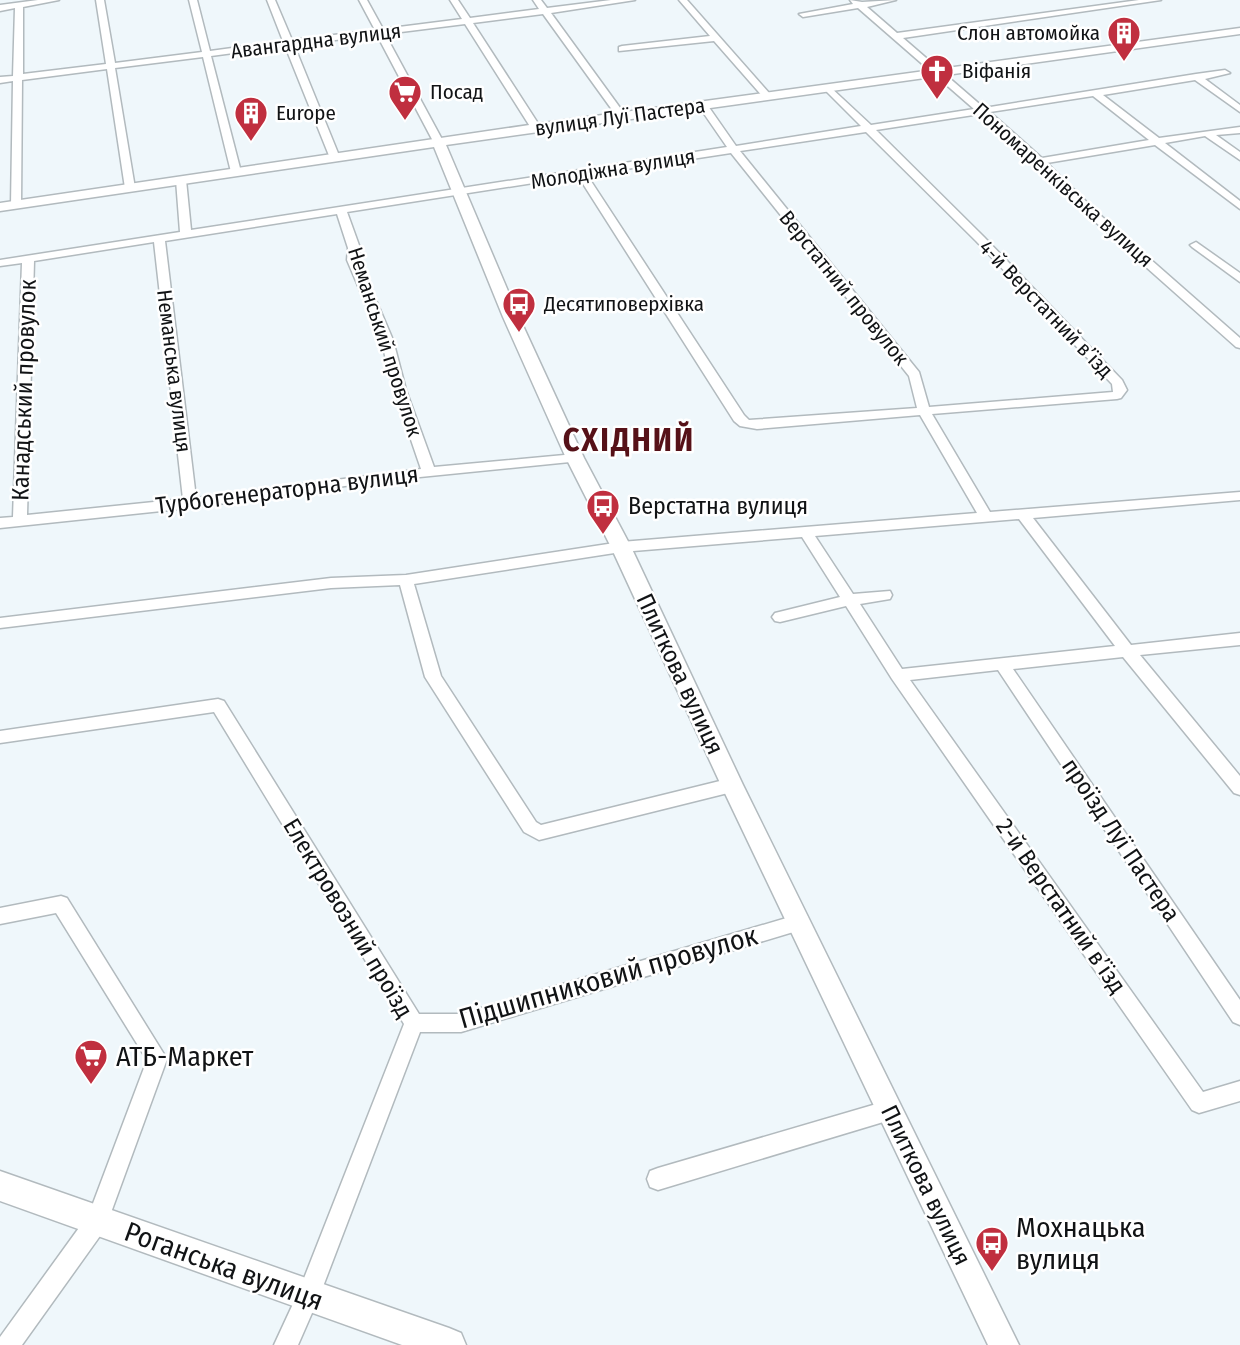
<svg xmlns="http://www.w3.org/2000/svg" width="1240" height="1345" viewBox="0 0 1240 1345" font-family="'Fira Sans Condensed',sans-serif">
<rect width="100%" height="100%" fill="#eff7fb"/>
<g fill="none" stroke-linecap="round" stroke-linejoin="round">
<defs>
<g id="minor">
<polygon points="38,0 59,0 23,7 23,74 106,64 96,0 104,0 115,63 202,52 189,0 197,0 210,51 283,41 267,0 275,0 292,40 375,30 359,0 367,0 383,29 462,19 450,0 458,0 470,18 539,9 533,0 541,0 547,8 611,0 635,0 551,13 626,116 618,118 543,14 473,23 541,128 536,131 531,128 465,24 385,34 444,143 439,146 434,143 377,35 294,45 340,158 335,161 330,158 285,46 211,56 241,172 236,175 231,172 203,57 115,68 135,188 130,191 125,188 107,69 22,80 21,205 16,208 11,205 13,81 0,83 0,77 13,76 15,8 0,11 0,5"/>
<polygon points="679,0 687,0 770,94 770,98 764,98 714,41 619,51 619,47 622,46 710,36"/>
<path d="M850,0l12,2 34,-2 -29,7 30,26 242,-33h22l-258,38 81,70 212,-34 29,-4 5,3 -25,6 35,26v7l-45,-32 -92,15 56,43 81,-11v6l-24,2 24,17v8l-35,-24 -40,7 75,58v8l-85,-64 -108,18 53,52 140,123v10l-4,-1 -144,-128 -56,-56 -56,-49 -104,16 108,107 138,143 5,10 -6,8 -4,1 -185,15 58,98 250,-20v8l-207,18 98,127 109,-12v12l-100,10 100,121v19l-6,-2 -111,-136 -110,12 227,331v25l-7,-3 -235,-352 -88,10 293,412 37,-11v20l-41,12 -7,-3 -300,-431 -46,-73 -66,16 -5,-1 -3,-4 3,-4 65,-16 -38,-60 -181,15 -207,32 27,92 95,146 5,3 191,-47 6,2 2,5 -2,5 -6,2 -193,48 -15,-8 -99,-155 -25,-92 -69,3 -331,40v-10l331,-40 75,-3 215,-33 356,-29 -57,-98 -163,14 -17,-3 -6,-5 -156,-245 -231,36 13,36 -1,12 34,80 13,50 28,77 141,-13 7,4 -2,3 -200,20 -190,27 -190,20v-10l13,-1 9,-254 -22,3v-6l180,-28 -4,-52 5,-3 5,3 5,50 536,-83 -29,-42 5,-3 3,1 30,43 125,-20 -38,-38 5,-3 43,40 103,-16 -116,-101 -55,9 -4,-3 54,-10zM1093,96l56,44 -107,18 -52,-46zM866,132l110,109 136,143 1,8 -184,15 -10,-35 -179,-221zM731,153l178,223 8,32 -168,12 -5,-5 -157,-240zM337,214l11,34 -1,12 34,80 13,50 27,79 -225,29 -31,-257zM154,242l29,257 -156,16 7,-254zM1019,519l96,127 -213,23 -42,-65 30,-5 2,-4 -2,-4 -37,3 -38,-58z"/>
<polygon points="1196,242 1240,273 1240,282 1192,247 1190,245"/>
<polygon points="218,699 224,701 419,1014 461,1014 800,914 807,916 809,922 807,928 800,930 461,1032 420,1032 319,1297 298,1345 274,1345 299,1291 404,1024 214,712 0,743 0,731"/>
<polygon points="61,896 67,898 167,1059 105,1229 22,1345 0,1345 0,1337 89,1214 147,1060 56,913 0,924 0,908"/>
<polygon points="890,1100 897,1103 900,1110 897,1117 890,1120 658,1190 650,1187 647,1179 650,1171 658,1168"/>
</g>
<polygon id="tertiary" points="1240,28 1240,34 446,145 519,317 584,458 631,547 743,785 1019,1345 988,1345 721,785 611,547 566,458 503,317 434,147 0,211 0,203 536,124"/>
<polygon id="secondary" points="0,1171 449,1328 461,1333 466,1345 402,1345 0,1201"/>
</defs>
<!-- minor casing -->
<use href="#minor" stroke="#b2babe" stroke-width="3"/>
<!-- tertiary casing -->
<use href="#tertiary" stroke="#b2babe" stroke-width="3"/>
<!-- secondary casing -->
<use href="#secondary" stroke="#b2babe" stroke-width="3"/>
<!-- minor -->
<use href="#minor" fill="#fff" fill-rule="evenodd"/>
<!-- tertiary -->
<use href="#tertiary" fill="#fff" fill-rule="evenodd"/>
<!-- secondary -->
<use href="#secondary" fill="#fff" fill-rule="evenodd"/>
</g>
<!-- icons -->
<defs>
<symbol id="building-pin" viewBox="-11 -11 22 30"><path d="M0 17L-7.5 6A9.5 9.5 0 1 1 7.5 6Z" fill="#c02f3f" stroke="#fff"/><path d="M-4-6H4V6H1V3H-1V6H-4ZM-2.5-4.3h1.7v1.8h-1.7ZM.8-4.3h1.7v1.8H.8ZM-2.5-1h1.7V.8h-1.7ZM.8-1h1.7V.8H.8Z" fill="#fff"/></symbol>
<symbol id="church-pin" viewBox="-11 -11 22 30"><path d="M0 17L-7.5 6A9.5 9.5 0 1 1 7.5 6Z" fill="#c02f3f" stroke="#fff"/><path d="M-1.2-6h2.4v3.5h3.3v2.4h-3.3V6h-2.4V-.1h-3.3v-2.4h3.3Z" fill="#fff"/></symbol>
<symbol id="supermarket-pin" viewBox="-11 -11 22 30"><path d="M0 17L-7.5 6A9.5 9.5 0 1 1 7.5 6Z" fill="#c02f3f" stroke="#fff"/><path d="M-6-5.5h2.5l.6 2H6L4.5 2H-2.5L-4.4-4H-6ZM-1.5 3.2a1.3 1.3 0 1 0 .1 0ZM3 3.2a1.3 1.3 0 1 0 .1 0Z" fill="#fff"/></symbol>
<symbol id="bus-pin" viewBox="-11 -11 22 30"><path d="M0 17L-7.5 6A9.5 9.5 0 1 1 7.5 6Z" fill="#c02f3f" stroke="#fff"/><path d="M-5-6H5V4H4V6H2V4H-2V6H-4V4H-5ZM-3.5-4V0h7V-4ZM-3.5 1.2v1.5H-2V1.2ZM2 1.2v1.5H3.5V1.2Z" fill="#fff"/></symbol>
</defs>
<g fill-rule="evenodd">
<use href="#building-pin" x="1105" y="14" width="38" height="52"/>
<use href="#church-pin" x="918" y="52" width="38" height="52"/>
<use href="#supermarket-pin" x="386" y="73" width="38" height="52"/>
<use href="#building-pin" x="232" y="94" width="38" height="52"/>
<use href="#bus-pin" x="500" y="285" width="38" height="52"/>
<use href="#bus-pin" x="584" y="487" width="38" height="52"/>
<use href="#supermarket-pin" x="72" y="1037" width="38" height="52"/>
<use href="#bus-pin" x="973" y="1224" width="38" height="52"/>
</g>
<g text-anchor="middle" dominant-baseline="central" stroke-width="5" stroke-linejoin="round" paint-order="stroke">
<!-- far-poi labels -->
<g font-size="21" fill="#111315" stroke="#fff" text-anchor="start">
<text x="1100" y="33" text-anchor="end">Слон автомойка</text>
<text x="962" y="71">Віфанія</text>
<text x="430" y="92">Посад</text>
<text x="276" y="113">Europe</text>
<text x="544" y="304">Десятиповерхівка</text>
</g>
<!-- far-street labels -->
<g font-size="21" fill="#111315" stroke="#fff">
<text transform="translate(316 41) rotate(-7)">Авангардна вулиця</text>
<text transform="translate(620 117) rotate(-8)">вулиця Луї Пастера</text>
<text transform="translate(613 169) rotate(-9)">Молодіжна вулиця</text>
<text transform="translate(1063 185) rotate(42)">Пономаренківська вулиця</text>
<text transform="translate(844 288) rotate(51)">Верстатний провулок</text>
<text transform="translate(1046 309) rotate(46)">4-й Верстатний в’їзд</text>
<text transform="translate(385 342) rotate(72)">Неманський провулок</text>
<text transform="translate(174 371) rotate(83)">Неманська вулиця</text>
</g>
<!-- street labels -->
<g font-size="24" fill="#111315" stroke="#fff">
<text transform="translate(24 390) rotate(-88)">Канадський провулок</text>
<text transform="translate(287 490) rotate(-7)">Турбогенераторна вулиця</text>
<text transform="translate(680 674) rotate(65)">Плиткова вулиця</text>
<text transform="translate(1121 840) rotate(56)">проїзд Луї Пастера</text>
<text transform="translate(1061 906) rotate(55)">2-й Верстатний в’їзд</text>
<text transform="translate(348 918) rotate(59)">Електровозний проїзд</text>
<text transform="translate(926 1185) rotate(64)">Плиткова вулиця</text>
</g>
<!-- poi labels -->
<g font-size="24" fill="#111315" stroke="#fff" text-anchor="start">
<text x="628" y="506">Верстатна вулиця</text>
</g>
<!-- near-street labels -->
<g font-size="28" fill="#111315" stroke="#fff">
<text transform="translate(608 977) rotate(-16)">Підшипниковий провулок</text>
<text transform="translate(224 1266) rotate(20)">Роганська вулиця</text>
</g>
<!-- near-poi labels -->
<g font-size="28" fill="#111315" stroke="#fff" text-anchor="start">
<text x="116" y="1056">АТБ-Маркет</text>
<text x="1016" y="1227">Мохнацька<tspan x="1016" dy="32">вулиця</tspan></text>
</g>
<!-- district labels -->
<g font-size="32" font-weight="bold" letter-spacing="2" fill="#561118" stroke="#fff">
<text x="629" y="440">СХІДНИЙ</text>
</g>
</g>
</svg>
